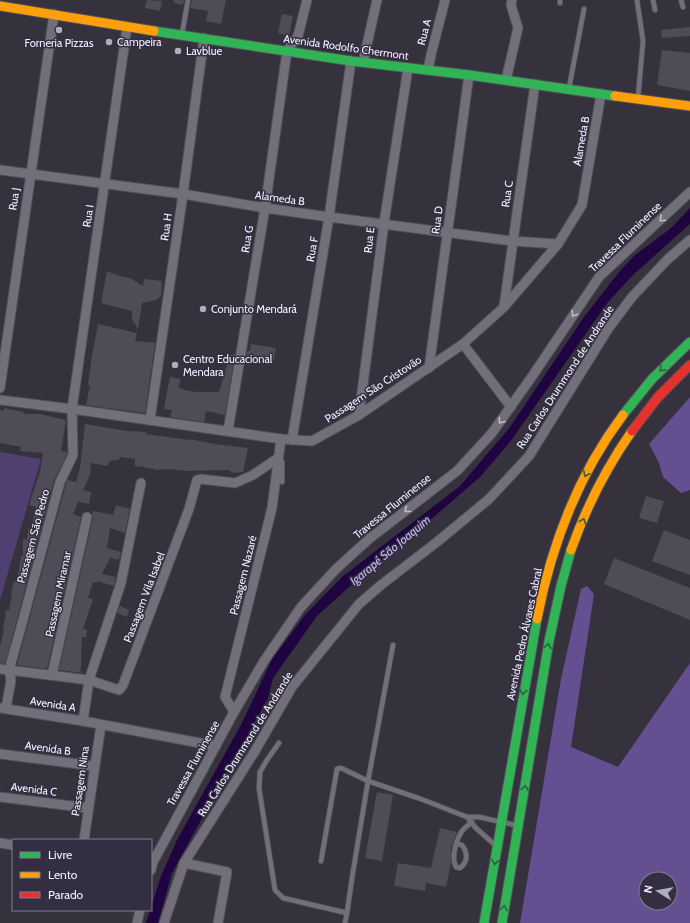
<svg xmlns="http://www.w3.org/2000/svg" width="690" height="923" viewBox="0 0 690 923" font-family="Cabin,sans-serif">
<rect width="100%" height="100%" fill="#35323e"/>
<!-- green -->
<polygon fill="#504072" points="0,452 41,459 0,600"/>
<!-- forest -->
<g fill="#644f90" fill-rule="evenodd">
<polygon points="690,397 690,490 681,493 663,477 659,463 649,444"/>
<path d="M587,586l7,8 -23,153 47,20 72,-104v260h-170l41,-244 20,-90zM646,879h24v24h-24z"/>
</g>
<!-- water -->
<polygon fill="#200441" points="690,208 690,224 633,275 608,302 510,442 480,477 428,522 360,577 317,616 273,678 268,698 172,873 158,923 146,923 161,876 177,840 242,723 272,659 305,615 342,577 460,486 510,427 584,317 619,272 635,255 670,229"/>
<!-- building -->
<g fill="#4f4c57">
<polygon points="147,0 162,1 160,11 145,8"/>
<polygon points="174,0 184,0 183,5 174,3"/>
<polygon points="192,0 226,0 221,24 206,21 208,11 190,8"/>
<polygon points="282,14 293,16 289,36 278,33"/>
<polygon points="690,27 690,36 662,38 661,30"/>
<polygon points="662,50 690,53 690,91 657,85"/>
<polygon points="107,271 119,276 130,278 143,286 144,279 162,281 161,296 156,300 142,303 138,329 132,319 132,311 101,303"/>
<polygon points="98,324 137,333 135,341 155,343 145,413 86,405 90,386 88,385 92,355"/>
<polygon points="251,344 276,348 273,363 246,358 247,351 250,351"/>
<polygon points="235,354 225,415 206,411 204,422 170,417 172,410 164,409 170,377 181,379 178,387 188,391 198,392 219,392 230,355"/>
<polygon points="4,408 24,412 23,414 40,414 66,420 61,451 67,452 67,454 54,480 5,664 0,663 0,646 4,631 3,631 4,621 5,621 6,610 9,611 12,594 11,594 14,581 16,582 19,571 21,556 23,556 23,539 27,540 28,528 31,529 36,507 29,505 40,472 43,453 20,451 21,447 0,443 0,410 3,411"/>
<polygon points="85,424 127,431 147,432 146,434 189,440 189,439 215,444 248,448 243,472 234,473 228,470 188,471 167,469 155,470 155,469 145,468 145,467 135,466 135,459 120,457 119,460 109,461 108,466 91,463 90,475 83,490 91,492 89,504 78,502 73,514 81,517 47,669 17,665 66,484 67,480 76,482 80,468"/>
<polygon points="646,496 664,501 657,523 639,518"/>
<polygon points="116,505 130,509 129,512 125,533 110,528 107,548 121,552 119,560 110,558 102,574 116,577 114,586 97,581 97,583 93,582 88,598 93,599 83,629 87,630 86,637 82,637 81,661 82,661 80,671 84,673 59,670 93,518 92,514 93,511 113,515"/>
<polygon points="664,530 690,540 690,575 652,561"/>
<polygon points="614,558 690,588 690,620 604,584"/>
<polygon points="120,606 129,610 127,617 117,613"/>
<polygon points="377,792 393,795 382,861 365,858"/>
<polygon points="440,828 457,832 451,848 451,863 446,887 426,883 425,891 394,886 398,863 431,868"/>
</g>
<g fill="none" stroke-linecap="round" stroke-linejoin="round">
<defs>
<g id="lane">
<polyline points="637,0 643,41 638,98"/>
<polyline points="653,0 655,10"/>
<polyline points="681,0 683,7"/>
<polyline points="560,3 560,0"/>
<polyline points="182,34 188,0"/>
<polyline points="569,88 584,9"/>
<polyline points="282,462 282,482"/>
<polyline points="393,645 368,781 421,799 467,817 479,817 515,825"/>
<polyline points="279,743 267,760 260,772 259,788 275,890 283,898 347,913 352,878 368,781 341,768 337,769 321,861"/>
<polyline points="469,820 476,828 495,845"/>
<path d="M457,844l5,1c6,8 6,17 -2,23l-4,-1c-5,-10 0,-27 6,-36 3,-4 7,-6 10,-9"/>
<polyline points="345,923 347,913"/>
</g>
<g id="street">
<polyline points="363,62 377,0"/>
<polyline points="428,70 431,55 445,0"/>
<polyline points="506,80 518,28 511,5 512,0"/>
<polyline points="0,170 183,194 265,208 329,217 512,241 558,244"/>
<polyline points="504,306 535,84"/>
<polyline points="463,344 511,407"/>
<polyline points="429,368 469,75"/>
<polyline points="0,388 54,14"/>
<polyline points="0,400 72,409 281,439 312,441 359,415 463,344 504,307 558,244 582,205 601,94"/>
<polyline points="359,415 384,223 408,68"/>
<polyline points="150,420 183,194 204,38"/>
<polyline points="228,431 265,208 287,51 298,36 307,0"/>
<polyline points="292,440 329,217 351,61"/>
<polyline points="0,669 89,680 119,690 123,685 189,509 197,480 201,479 235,483 253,475 278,458"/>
<polyline points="52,675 87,517"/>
<polyline points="0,708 83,721 216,746"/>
<polyline points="6,708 11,680 9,670 20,631 60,482 73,455 72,409 127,27"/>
<polyline points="234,712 225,697 272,508 281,439"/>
<polyline points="83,721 89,680 121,583 141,483"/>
<polyline points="0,754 94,766"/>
<polyline points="0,797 88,808"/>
<polyline points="84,840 101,725"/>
<polyline points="0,843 13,845"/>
<polyline points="184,863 227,872 218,923"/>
<polyline points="151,870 153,862 234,712 264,661 301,607 336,569 369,539 457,471 492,433 533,375 599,277 690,192"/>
<polyline points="137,923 140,910"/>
<polyline points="164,923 184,863 255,751 292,687 359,604 381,585 437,542 489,499 529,456 608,329 632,297 667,260 690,240"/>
</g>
<g id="fast">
<polyline points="154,31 351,61 469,75 615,96"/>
<polyline points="623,415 652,379 690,342"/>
<polyline points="484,923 537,619"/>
<polyline points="502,923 549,641 561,586 571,550"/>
</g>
<g id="slow">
<polyline points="0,6 154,31"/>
<polyline points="615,96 690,106"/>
<path d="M571,550c15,-42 35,-82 61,-119"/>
<path d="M537,619c14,-72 41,-144 86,-204"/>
</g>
<polyline id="jam" points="632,431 658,397 690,365"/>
</defs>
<!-- lane casing -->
<use href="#lane" stroke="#514e58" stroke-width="6"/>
<!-- street casing -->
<use href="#street" stroke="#514e58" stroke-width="11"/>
<!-- fast casing -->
<use href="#fast" stroke="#514e58" stroke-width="11"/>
<!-- slow casing -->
<use href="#slow" stroke="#514e58" stroke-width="11"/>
<!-- jam casing -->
<use href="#jam" stroke="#514e58" stroke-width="11"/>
<!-- lane -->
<use href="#lane" stroke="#726f7b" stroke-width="4.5"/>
<!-- street -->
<use href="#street" stroke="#726f7b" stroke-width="9"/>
<!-- fast -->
<use href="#fast" stroke="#30b455" stroke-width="9"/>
<!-- slow -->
<use href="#slow" stroke="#ff9f0a" stroke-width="9"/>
<!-- jam -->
<use href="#jam" stroke="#e5322d" stroke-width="9"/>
</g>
<!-- one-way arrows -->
<defs><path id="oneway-chevron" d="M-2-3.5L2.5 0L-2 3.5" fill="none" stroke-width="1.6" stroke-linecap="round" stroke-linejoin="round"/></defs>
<g stroke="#c0bdca">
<use href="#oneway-chevron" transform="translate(662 219) rotate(137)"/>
<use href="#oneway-chevron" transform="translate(574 314) rotate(124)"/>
<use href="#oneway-chevron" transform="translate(501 421) rotate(126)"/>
<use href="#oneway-chevron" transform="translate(407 510) rotate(142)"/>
</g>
<g stroke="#325d49">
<use href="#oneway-chevron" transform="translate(662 369) rotate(133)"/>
<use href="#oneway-chevron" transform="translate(586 474) rotate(116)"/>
<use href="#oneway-chevron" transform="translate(583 521) rotate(-69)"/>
<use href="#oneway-chevron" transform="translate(548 646) rotate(-79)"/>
<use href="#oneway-chevron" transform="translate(523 692) rotate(100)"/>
<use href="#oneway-chevron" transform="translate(525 788) rotate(-81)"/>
<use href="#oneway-chevron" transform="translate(495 862) rotate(100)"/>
<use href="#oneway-chevron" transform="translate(504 908) rotate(-80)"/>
</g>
<!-- markers -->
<g fill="#b1aebb" stroke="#332e42" stroke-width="1.5">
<circle cx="59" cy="30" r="4"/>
<circle cx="109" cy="42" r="4"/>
<circle cx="178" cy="51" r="4"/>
<circle cx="203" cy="309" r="4"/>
<circle cx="175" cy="365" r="4"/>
</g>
<g text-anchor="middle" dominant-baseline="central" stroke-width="3" stroke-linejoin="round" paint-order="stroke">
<!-- street labels -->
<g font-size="11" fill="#f4f1ff" stroke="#332e42">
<text transform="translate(424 32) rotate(-75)">Rua A</text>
<text transform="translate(346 47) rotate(8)">Avenida Rodolfo Chermont</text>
<text transform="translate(581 141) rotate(-80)">Alameda B</text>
<text transform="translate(507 194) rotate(-82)">Rua C</text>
<text transform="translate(280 198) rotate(8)">Alameda B</text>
<text transform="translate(14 199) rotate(-82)">Rua J</text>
<text transform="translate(88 216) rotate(-82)">Rua I</text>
<text transform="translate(437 220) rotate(-82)">Rua D</text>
<text transform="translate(166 227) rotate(-82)">Rua H</text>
<text transform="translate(625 237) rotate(-44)">Travessa Fluminense</text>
<text transform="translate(247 239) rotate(-81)">Rua G</text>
<text transform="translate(369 240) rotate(-83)">Rua E</text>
<text transform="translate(312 249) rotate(-80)">Rua F</text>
<text transform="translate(565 377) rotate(-57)">Rua Carlos Drummond de Andrande</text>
<text transform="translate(373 389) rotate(-33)">Passagem São Cristovão</text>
<text transform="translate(392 506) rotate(-39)">Travessa Fluminense</text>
<text transform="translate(33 536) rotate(-75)">Passagem São Pedro</text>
<text transform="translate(243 575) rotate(-76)">Passagem Nazaré</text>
<text transform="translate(58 594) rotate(-78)">Passagem Miramar</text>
<text transform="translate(144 597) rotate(-69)">Passagem Vila Isabel</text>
<text transform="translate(524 634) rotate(-78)">Avenida Pedro Álvares Cabral</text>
<text transform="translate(53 704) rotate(9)">Avenida A</text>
<text transform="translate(245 744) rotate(-58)">Rua Carlos Drummond de Andrande</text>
<text transform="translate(48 748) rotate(8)">Avenida B</text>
<text transform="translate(193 763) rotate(-61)">Travessa Fluminense</text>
<text transform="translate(80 781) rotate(-82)">Passagem Nina</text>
<text transform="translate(34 789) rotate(7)">Avenida C</text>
</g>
<!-- poi labels -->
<g font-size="11" fill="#f4f1ff" stroke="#332e42" text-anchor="start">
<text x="117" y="42">Campeira</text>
<text x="59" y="43" text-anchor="middle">Forneria Pizzas</text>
<text x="186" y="51">Lavblue</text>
<text x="211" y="309">Conjunto Mendará</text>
<text x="183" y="359">Centro Educacional<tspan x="183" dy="13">Mendara</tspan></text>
</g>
<!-- water labels -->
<g font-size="12" font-style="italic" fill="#cbbaf7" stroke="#332e42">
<text transform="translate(390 550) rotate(-40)">Igarapé São Joaquim</text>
</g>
</g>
<!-- legend -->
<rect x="12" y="839" width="140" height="72" fill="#332e42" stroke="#807c8e"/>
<rect x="20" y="852" width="20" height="6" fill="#30b455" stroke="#807c8e"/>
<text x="48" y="859" font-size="12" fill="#f4f1ff">Livre</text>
<rect x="20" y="872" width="20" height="6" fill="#ff9f0a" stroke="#807c8e"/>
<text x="48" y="879" font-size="12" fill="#f4f1ff">Lento</text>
<rect x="20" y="892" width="20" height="6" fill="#e5322d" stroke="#807c8e"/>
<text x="48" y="899" font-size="12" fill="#f4f1ff">Parado</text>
<!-- north arrow -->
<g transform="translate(658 891) rotate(281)"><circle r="19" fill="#332e42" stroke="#807c8e"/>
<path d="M0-3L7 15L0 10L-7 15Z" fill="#b1aebb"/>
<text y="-6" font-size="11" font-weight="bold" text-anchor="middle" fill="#f4f1ff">N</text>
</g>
</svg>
